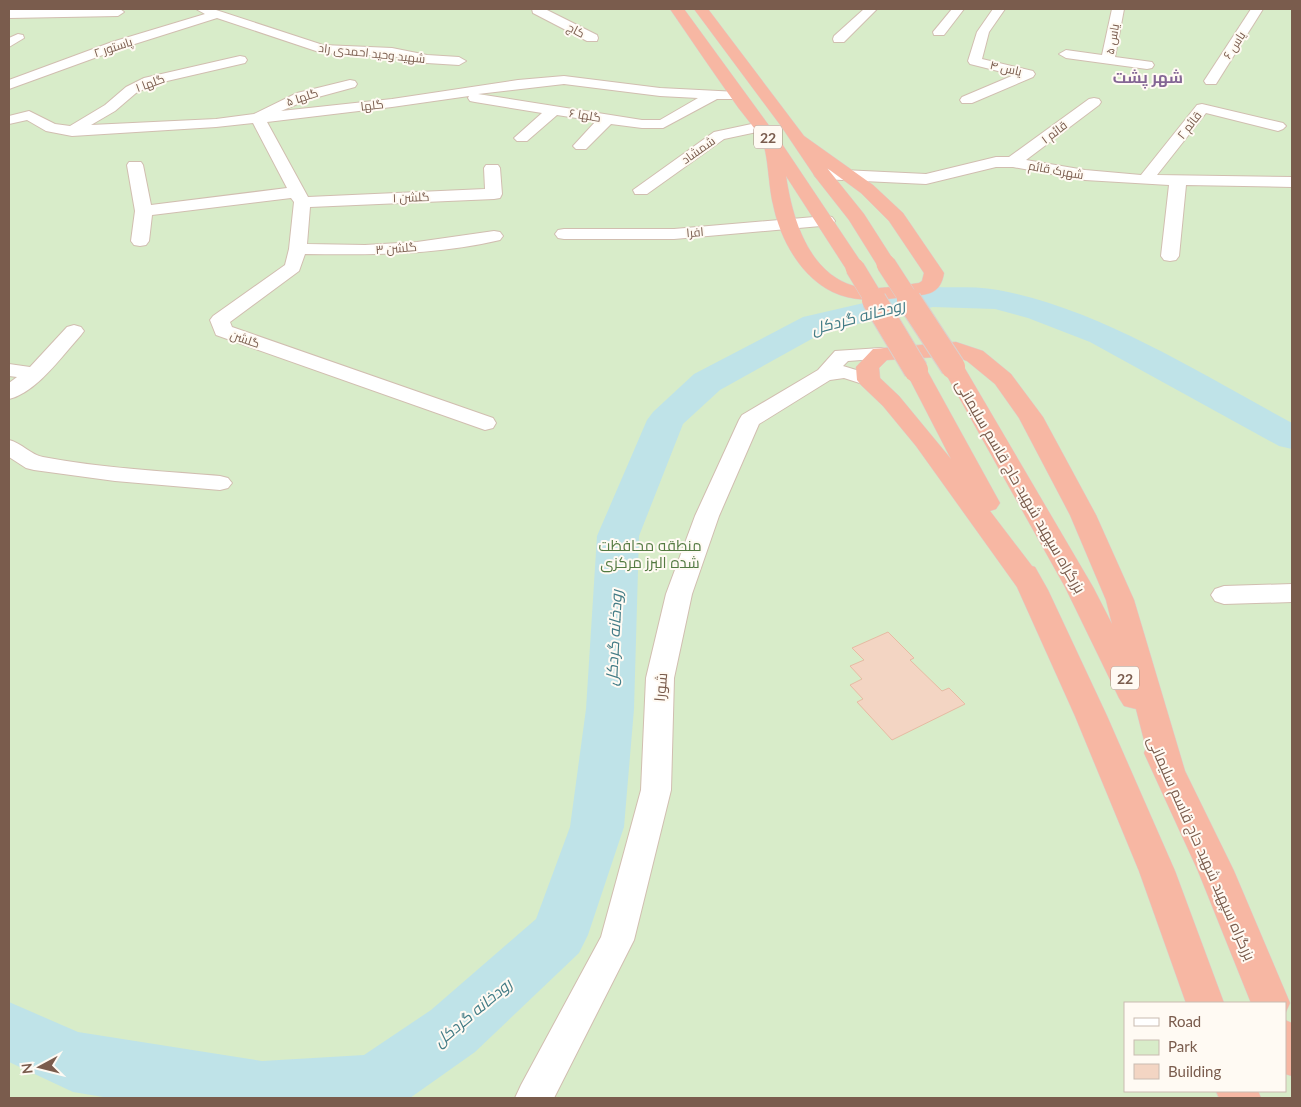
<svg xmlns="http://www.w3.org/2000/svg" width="1301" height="1107" viewBox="0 0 1301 1107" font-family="Lato,Cairo,sans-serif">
<rect width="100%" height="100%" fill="#fdf6ec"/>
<!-- green -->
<path fill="#d8ecc9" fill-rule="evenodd" d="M9,9h1283v1089h-1283zM1125,1003h160v88h-160z"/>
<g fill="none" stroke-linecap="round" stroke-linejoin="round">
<!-- river -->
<path fill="#bfe3e8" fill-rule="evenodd" d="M933,287c21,1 44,-1 65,3 102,19 203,84 294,133v26l-13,-3 -189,-104 -62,-24 -33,-9 -62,-2 -107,24 -106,59 -37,34 -44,112 -5,173 -10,118 -36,108 -9,18 -104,99 -65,46h-301l-36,-6 -64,-30v-60l69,30 184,29 102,-6 67,-45 105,-91 34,-92 16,-118 11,-173 50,-116 6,-8 41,-38 109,-57z"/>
</g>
<!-- building -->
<polygon fill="#f3d5c3" stroke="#e6bba3" points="888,632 914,658 910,660 942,691 949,688 965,704 892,740 857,702 863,699 850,685 862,679 850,666 864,660 852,648"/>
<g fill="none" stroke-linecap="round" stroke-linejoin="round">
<defs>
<g id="minor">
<polygon points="93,9 120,9 124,12 118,16 9,18 9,10"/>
<polygon points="196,9 213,9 323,45 392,48 427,55 459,57 466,61 459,65 427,63 392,56 322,53 217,18 122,48 9,89 9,80 112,42 205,14"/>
<polygon points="532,9 545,9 597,35 598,38 597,41 587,41 533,13"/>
<polygon points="864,9 877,9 844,42 834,42 833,39 834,36"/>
<polygon points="952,9 964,9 944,35 934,35 933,32"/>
<polygon points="993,9 1005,9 989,32 982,59 1033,71 1035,74 1033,77 972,103 962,103 960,100 962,97 1014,75 970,64 968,61 977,32"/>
<polygon points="1112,9 1124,9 1115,57 1152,62 1154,65 1152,68 1147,69 1066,58 1059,54 1066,50 1102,55"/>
<polygon points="1251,9 1263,9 1216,84 1206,84 1204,81"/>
<polygon points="18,34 23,35 24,38 9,47 9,38"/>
<path d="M240,56l5,1 2,3 -2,3 -91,21 -18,9 -21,18 -24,14 125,-6 38,-5 43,-21 53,-13 5,1 2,3 -2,3 -48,13 -26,11 111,-12 126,-19 46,-4 96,12 78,4 5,1 2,3 -2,3h-26l-54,29h-21l-31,-4 -25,25h-10l-3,-3 23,-25 -39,-6 -30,26h-10l-3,-3 28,-25 -67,-11 -5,-1 -2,-3 1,-2 -77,11 -125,15 41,75 177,-8 -1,-21 2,-3h12l2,3 2,26 -2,4 -6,1 -184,8 -3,37 58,1 52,-3 77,-11 6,1 3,4 -3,4c-62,15 -130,15 -195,14l-6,17 -69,51 2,5 261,91 3,5 -3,5 -8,2 -269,-95 -6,-15 3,-4 72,-51 4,-16 5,-47 -3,-4 -139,17 -3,26 -3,4 -6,1 -6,-1 -3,-4 4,-30 -8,-46 2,-3h12l2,3 8,40 136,-17 -34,-65 -37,4 -144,9 -26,-5 -19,-11 -18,4v-8l20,-5 26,13 15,2 35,-21 21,-18 18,-9zM564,84l96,12 38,2 -38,22h-18l-164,-26z"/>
<polygon points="1094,98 1099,99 1101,102 1099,105 1026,160 1085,170 1141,175 1197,105 1202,104 1283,123 1286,126 1283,129 1278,131 1206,113 1157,175 1292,177 1292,187 1186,185 1179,256 1176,260 1170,261 1164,260 1161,256 1169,185 1085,180 1013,167 996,167 926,184 822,179 816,177 814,174 816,171 822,169 926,174 996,157 1009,157 1089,99"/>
<polygon points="761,122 766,124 769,127 766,130 724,139 647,194 635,194 633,190 714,132"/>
<polygon points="826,216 832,217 835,221 832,225 674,239 564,239 558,238 555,234 558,230 564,229 674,229"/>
<path d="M74,325l7,2 3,4 -3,4c-18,20 -45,58 -72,64v-16l8,-6 -8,-1v-12l21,3 37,-40z"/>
<polygon points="881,348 888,350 891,354 888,358 848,361 843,366 876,376 879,380 876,384 869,386 844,378 830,380 759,424 719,516 692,594 674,678 671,790 634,940 554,1098 515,1098 521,1085 601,937 641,790 646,678 666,594 695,516 739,420 742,415 818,370 835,351"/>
<path d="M9,440c13,3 22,15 34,17 58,11 118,14 177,19l8,2 4,5 -4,5 -8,2 -105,-9 -81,-11 -8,-2 -17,-11z"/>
<polygon points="1292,584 1292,602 1224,604 1215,601 1211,595 1215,589 1224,586"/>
</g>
<g id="highway">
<path d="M670,9h14l94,129 87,130 -3,4 -7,2 -7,-2 -62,-96c6,41 22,97 68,110 20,5 45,0 65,-3l3,-2 2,-8 -35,-52 -28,-28 -34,-25 37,46 32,50 -3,4 -7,2 -7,-2 -30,-48 -33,-42 -35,-52 -87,-117h14l96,127 69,49 30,28 41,60c-4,24 -19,21 -40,24 -21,3 -44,5 -64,-2 -37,-13 -60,-55 -67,-91 -4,-15 -5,-49 -10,-60 -6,-15 -19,-28 -28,-41 -22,-31 -43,-62 -65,-94z"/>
<polygon points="956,342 983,351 1011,374 1043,417 1096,515 1134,600 1185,771 1234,871 1290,1003 1285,1014 1285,1003 1251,1003 1198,871 1144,753 1146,748 1136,709 1124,706 1119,698 1065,587 942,367 945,362 953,360 961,362 964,367 1093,587 1112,624 1106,600 1070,515 1019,418 995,384 967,361 954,356 887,360 879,368 880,378 899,396 951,459 905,370 908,365 916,363 924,365 1000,503 996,509 990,511 1032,566 1035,567 1048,590 1107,716 1175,871 1224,1003 1186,1003 1139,871 1075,716 1017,587 916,446 883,406 861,385 857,380 856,367 873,349"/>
<polygon points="1285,1020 1292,1023 1292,1076 1285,1074"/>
<polygon points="1216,1091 1258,1091 1261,1098 1219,1098"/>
</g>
</defs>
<!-- minor casing -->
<use href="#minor" stroke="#d1beb0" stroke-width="2"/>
<!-- highway casing -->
<use href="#highway" stroke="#dad1cd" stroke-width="1"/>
<!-- minor -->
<use href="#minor" fill="#fff" fill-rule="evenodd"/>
<!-- highway -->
<use href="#highway" fill="#f7b7a3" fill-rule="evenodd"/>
<defs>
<g id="highway-bridge-far1">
<polyline points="886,264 910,301"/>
<polyline points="855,268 875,301"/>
</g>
<g id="highway-bridge">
<polyline points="874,300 916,370"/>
<polyline points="909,300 953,367"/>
</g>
</defs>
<!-- highway-bridge-far1 casing -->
<use href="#highway-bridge-far1" stroke="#dad1cd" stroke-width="20" stroke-linecap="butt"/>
<!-- highway-bridge casing -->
<use href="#highway-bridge" stroke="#dad1cd" stroke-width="26" stroke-linecap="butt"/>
<!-- highway-bridge-far1 -->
<use href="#highway-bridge-far1" stroke="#f7b7a3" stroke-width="19"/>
<!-- highway-bridge -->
<use href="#highway-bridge" stroke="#f7b7a3" stroke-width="24"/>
</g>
<g text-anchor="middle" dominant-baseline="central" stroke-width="4" stroke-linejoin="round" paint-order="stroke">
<!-- far-street labels -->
<g font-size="12" fill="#7a5c4d" stroke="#fffaf3">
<text transform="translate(576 30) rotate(27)">کاج</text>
<text transform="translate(1112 39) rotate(-80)">یاس ۵</text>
<text transform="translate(1234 45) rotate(-57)">یاس ۶</text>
<text transform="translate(113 47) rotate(-18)">پاستور ۲</text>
<text transform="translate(372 53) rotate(6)">شهید وحید احمدی راد</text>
<text transform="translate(1006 68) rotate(13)">یاس ۴</text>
<text transform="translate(150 83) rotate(-20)">گلها ۱</text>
<text transform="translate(302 97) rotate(-18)">گلها ۵</text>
<text transform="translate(372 105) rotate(-6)">گلها</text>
<text transform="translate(585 115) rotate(9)">گلها ۶</text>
<text transform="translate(1189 125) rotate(-52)">قائم ۲</text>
<text transform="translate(1054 132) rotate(-37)">قائم ۱</text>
<text transform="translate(698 150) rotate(-35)">شمشاد</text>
<text transform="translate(1056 170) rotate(10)">شهرک قائم</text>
<text transform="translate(411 197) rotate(-2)">گلشن ۱</text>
<text transform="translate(695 232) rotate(-5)">افرا</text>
<text transform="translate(396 248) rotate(-4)">گلشن ۳</text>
<text transform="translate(245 339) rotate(19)">گلشن</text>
</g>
<!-- shield labels -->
<g fill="#fffaf3" stroke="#a28b7f" stroke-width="1">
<rect x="754" y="125.5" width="28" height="23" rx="4"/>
<rect x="1111" y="666.5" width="28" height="23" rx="4"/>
</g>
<g font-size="14" font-weight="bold" fill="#7a5c4d">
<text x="768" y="137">22</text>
<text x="1125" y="678">22</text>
</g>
<!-- street labels -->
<g font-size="15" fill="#7a5c4d" stroke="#fffaf3">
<text transform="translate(1021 486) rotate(60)">بزرگراه سپهبد شهید حاج قاسم سلیمانی</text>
<text transform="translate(660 687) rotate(-85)">شورا</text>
<text transform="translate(1202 848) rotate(66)">بزرگراه سپهبد شهید حاج قاسم سلیمانی</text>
</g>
<!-- park labels -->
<g font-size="15" fill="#537a41" stroke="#fffaf3">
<text x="650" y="545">منطقه محافظت<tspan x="650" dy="17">شده البرز مرکزی</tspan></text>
</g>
<!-- far-district labels -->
<g font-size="16" font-weight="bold" fill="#846695" stroke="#fffaf3">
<text x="1148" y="76">شهر پشت</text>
</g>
<!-- water labels -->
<g font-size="16" font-style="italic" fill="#437c86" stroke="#fffaf3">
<text transform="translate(858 316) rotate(-15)">رودخانه گردکل</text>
<text transform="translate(613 638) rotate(-87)">رودخانه گردکل</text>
<text transform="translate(472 1012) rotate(-40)">رودخانه گردکل</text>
</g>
</g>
<!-- border -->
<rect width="1301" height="1107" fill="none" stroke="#7a5c4d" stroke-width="20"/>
<!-- legend -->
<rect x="1124" y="1002" width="162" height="90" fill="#fffaf3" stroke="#cabbb1"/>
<rect x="1134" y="1018" width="25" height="8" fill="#ffffff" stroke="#cabbb1"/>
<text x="1168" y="1027" font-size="15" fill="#7a5c4d">Road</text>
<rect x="1134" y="1040" width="25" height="15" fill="#d8ecc9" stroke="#cabbb1"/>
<text x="1168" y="1052" font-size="15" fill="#7a5c4d">Park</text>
<rect x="1134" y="1064" width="25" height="15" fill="#f3d5c3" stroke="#cabbb1"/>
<text x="1168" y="1077" font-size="15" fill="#7a5c4d">Building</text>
<!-- north arrow -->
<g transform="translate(40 1067) rotate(263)" stroke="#fffaf3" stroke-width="4" paint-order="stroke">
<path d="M0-4L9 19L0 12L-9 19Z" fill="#7a5c4d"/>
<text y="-8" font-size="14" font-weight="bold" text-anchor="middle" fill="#7a5c4d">N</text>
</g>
</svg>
